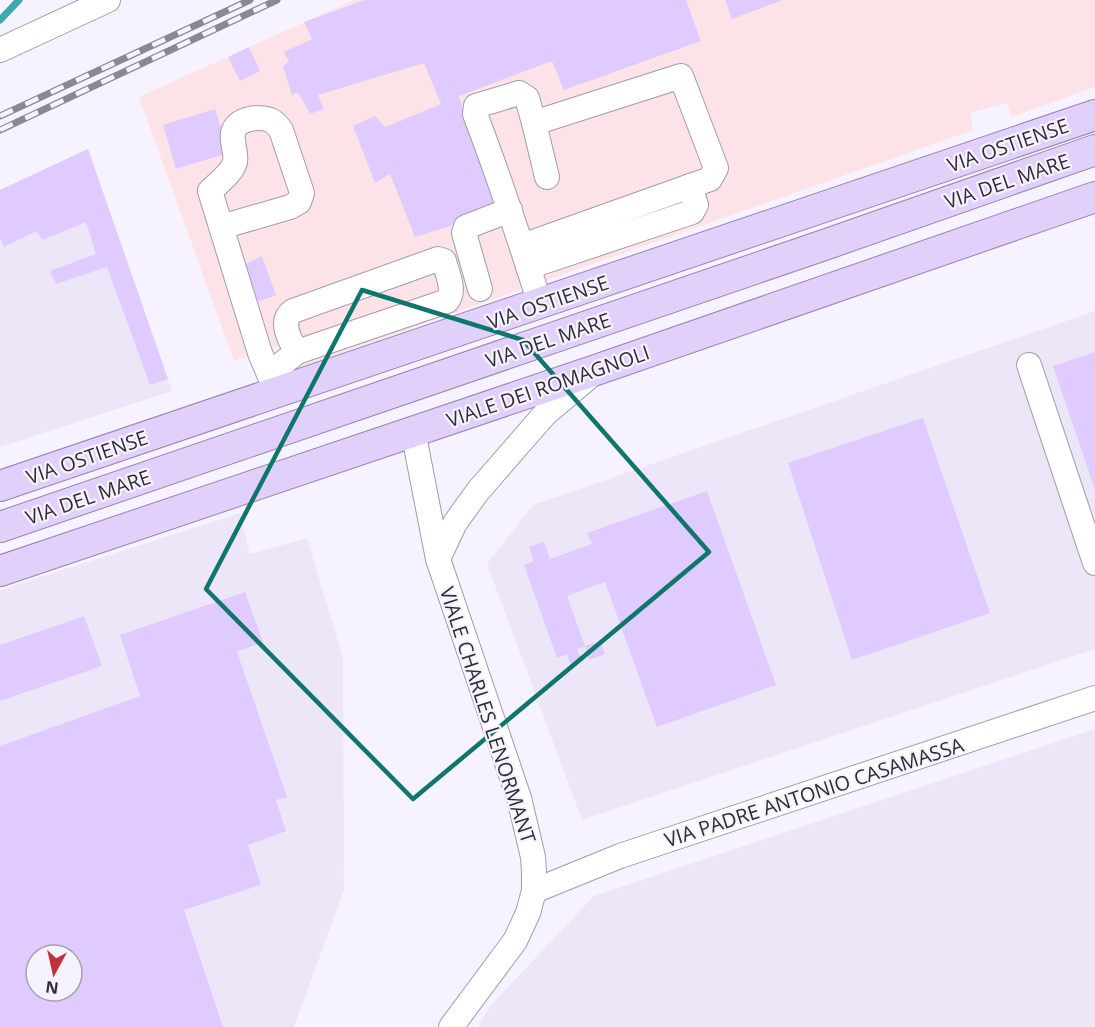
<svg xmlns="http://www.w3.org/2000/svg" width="1095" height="1027" viewBox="0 0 1095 1027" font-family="'Open Sans',sans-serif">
<rect width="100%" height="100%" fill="#f7f2ff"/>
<!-- commercial -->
<polygon fill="#fde3e8" points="354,0 1095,0 1095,87 1012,117 1007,103 970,113 973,130 301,367 280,345 234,361 139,97"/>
<!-- built -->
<g fill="#ede6f9" fill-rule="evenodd">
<polygon points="88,149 172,391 0,447 0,190"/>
<polygon points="1095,311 1095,649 582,820 487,564 533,505"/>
<path d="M240,513l10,41 57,-16 36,120 1,232 -50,137h-294v-437zM36,955h36v36h-36z"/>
<polygon points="1095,729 1095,1027 478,1027 490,1006 594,896"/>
</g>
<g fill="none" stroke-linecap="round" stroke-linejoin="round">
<!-- stream -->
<polyline stroke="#3eaab0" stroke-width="7" points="0,20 19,0"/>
</g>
<!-- building -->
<g fill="#dfcbff" fill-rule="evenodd">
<polygon points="365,0 686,0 701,41 564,90 552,61 459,96 496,212 415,237 390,174 375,183 353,126 375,116 385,127 441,104 424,63 318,95 324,109 310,114 298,92 292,95 283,66 289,62 284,52 312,39 304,22"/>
<polygon points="725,0 783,0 732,19"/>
<polygon points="249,47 260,71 240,81 228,57"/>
<polygon points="215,109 229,153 176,169 163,125"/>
<polygon points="88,149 168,379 150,385 107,267 56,284 50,271 96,254 86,222 42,240 37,231 4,247 0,237 0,190"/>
<polygon points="262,256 276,295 258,302 245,264"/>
<polygon points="1095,352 1095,490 1053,366"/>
<polygon points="923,418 990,613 852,660 788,463"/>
<polygon points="707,491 776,685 657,727 605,582 567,596 585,646 577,649 582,662 571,666 567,654 557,658 524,565 534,561 529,547 544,542 550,559 592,544 587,533"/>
<path d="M245,592l18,50 -26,10 50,145 -11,3 10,31 -38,14 13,40 -77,25 39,117h-223v-281l140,-50 -20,-61zM36,955h36v36h-36z"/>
<polygon points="84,616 102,666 0,701 0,645"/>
<polygon points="600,641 605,654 589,660 585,646"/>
</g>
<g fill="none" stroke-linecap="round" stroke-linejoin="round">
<defs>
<g id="minor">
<polyline points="0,50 108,0"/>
<polyline points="534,123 547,177"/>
<path d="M221,227l69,-20 9,-5 3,-9 -21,-63c-3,-4 -6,-8 -11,-10 -11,-4 -34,-2 -37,13 -2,9 4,20 2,29 -3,11 -17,21 -25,29l50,162 17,40"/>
<path d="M522,246l188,-67 6,-11 -35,-92 -147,47 -7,-25 -8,-5 -43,13 -1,8c24,63 45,126 65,190"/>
<polyline points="528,267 692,212 696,205 690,186"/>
<polyline points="480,289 464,233 466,227 510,210"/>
<polyline points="1029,365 1095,563"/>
<path d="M269,374l28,-22 150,-51c9,-10 0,-28 -3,-40l-6,-2 -145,52c-14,10 -3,30 4,41"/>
<polyline points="413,431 438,559 519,798 533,857 534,872 534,891 528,913 515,941 451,1027"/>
<polyline points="438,559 455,523 478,491 545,414 590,376"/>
<polyline points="534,891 620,856 1095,698"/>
</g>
<g id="major">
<polyline points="0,486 1095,115"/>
<polyline points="0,527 830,243 1095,150"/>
<polyline points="0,571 596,370 1095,197"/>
</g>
</defs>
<!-- minor casing -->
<use href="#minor" stroke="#a19caa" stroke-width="26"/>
<!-- major casing -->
<use href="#major" stroke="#9684b2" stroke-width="32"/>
<!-- minor -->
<use href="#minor" stroke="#fff" stroke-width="24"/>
<!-- major -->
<use href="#major" stroke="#e1d1fa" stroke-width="30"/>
<defs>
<g id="rail">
<polyline points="0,116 250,0"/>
<polyline points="0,130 277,0"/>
</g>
</defs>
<!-- rail casing -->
<use href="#rail" stroke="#8b8891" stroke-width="7"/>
<!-- rail -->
<use href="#rail" stroke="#f7f2ff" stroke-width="4.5" stroke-dasharray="14" stroke-linecap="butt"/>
</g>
<!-- marked area -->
<path fill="none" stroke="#0f766e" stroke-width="4.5" stroke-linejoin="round" d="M362,290l161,50 186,212 -296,247 -207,-210z"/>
<g text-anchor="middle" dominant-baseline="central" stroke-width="4.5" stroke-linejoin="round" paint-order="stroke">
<!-- street labels -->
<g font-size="20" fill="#2f2d33" stroke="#f7f2ff">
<text transform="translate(1008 145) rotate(-19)">VIA OSTIENSE</text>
<text transform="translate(1007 181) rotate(-19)">VIA DEL MARE</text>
<text transform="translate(548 302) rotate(-19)">VIA OSTIENSE</text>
<text transform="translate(548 340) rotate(-19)">VIA DEL MARE</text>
<text transform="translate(548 386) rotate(-19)">VIALE DEI ROMAGNOLI</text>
<text transform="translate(87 457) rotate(-19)">VIA OSTIENSE</text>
<text transform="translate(88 497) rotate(-19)">VIA DEL MARE</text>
<text transform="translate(488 715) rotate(72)">VIALE CHARLES LENORMANT</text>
<text transform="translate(814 792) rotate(-18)">VIA PADRE ANTONIO CASAMASSA</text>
</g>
</g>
<!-- north arrow -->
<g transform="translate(54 973) rotate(188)"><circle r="28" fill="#f7f2ff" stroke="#a7a3ad" stroke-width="1.5"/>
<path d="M0-4.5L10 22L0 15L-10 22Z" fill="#c13134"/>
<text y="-9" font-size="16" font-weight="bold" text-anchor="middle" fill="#2f2d33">N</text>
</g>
</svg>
